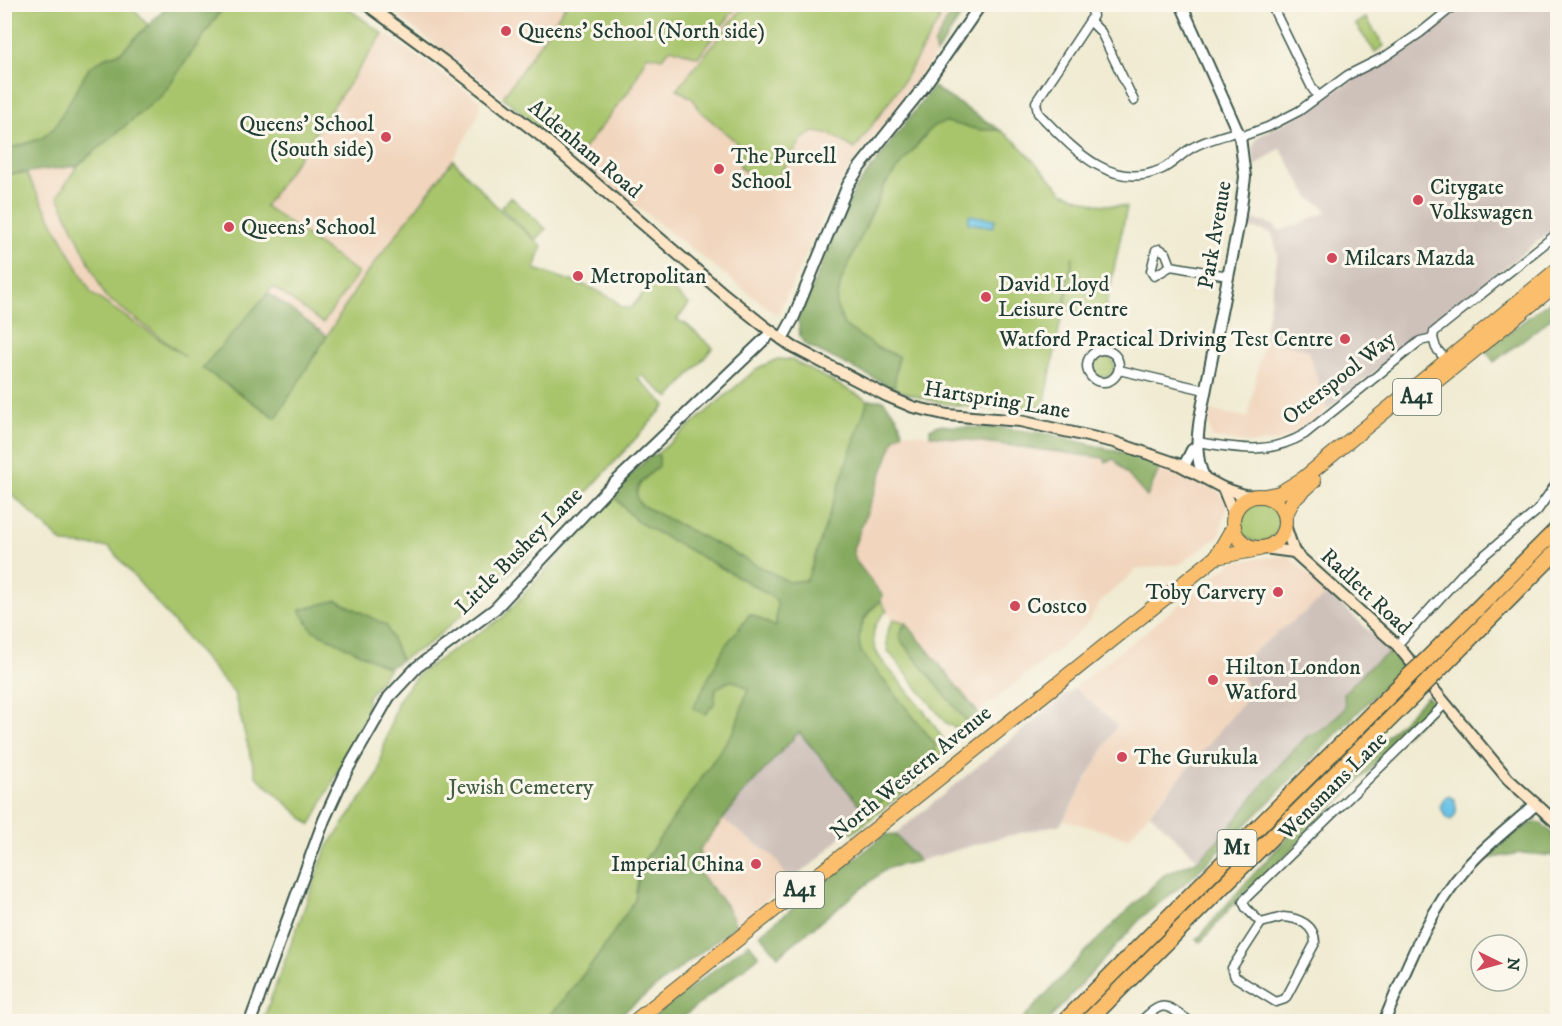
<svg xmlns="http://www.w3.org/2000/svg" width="1562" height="1026" viewBox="0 0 1562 1026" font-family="'IM FELL DW Pica',serif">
<rect width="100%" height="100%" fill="#fbf7ec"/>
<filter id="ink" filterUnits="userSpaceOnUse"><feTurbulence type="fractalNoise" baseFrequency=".0167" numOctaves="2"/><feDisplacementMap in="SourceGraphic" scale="12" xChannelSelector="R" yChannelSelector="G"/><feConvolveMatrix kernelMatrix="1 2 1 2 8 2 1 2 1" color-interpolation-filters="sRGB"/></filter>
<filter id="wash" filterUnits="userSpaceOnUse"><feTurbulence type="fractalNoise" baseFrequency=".008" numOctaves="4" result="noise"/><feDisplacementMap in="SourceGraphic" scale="24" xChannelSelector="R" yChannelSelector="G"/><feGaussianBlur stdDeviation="1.35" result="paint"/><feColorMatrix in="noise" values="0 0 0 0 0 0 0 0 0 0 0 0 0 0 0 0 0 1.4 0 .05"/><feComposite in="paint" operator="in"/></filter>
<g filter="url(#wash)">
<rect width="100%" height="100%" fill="#f0ebd2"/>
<!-- built -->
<g fill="#f1d5bd">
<polygon points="405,4 938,4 951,13 934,45 936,54 843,178 777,315 576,159 503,97 398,16"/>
<polygon points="225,5 343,5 481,101 478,116 453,160 361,281 276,418 92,294 26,173 77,166 163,94"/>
<polygon points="1264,338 1308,349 1327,410 1309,425 1281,440 1252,444 1212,438 1209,424 1211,411 1248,417"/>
<polygon points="903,432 1070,452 1114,459 1146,496 1162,462 1215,488 1228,503 1219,536 1180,564 1137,569 1102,600 1089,621 1078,633 978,713 906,623 894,619 887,611 881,601 883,595 855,560 853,549 895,438"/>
<polygon points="1287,555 1329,593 1237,664 1247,687 1242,704 1128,838 1064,820 1117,725 1074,688 1233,562"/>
<polygon points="723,820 774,857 790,881 736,925 726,905 701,876 699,867 700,849"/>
</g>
<!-- industrial -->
<g fill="#cec1ba">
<polygon points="1461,5 1557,5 1557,226 1327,410 1308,350 1264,338 1278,255 1272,233 1247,227 1249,218 1274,225 1280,231 1327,212 1322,205 1310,199 1280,148 1254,167 1253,146 1257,137 1303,113 1349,81 1382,63 1415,42"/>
<polygon points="1329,593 1391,652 1370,666 1344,692 1345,708 1326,727 1306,737 1268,778 1228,830 1198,860 1150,813 1242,704 1247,687 1237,664"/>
<polygon points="1074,688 1117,725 1061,824 998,838 919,861 895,834"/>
<polygon points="800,731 867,814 846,831 820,858 790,881 774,857 723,820 745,791"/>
</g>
<!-- green -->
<g fill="#a8c56c" stroke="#648150" stroke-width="1.5">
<polygon points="5,5 129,5 148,25 121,52 104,58 54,128 42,138 16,147 5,146"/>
<polygon points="225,5 343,5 383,34 265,206 358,273 323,323 273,287 203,368 276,418 361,281 453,160 500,210 542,246 535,269 592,288 613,299 623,308 631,308 657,277 689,304 677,320 686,324 713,348 669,398 642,375 638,379 666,405 529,556 430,643 401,660 386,625 300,610 313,630 389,668 367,698 367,714 311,825 256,776 234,693 109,547 64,544 5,488 4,175 26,173 92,294 186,357 105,296 58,196 77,166 163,94"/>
<polygon points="378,5 402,5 393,16"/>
<polygon points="566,5 566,4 738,5 698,57 671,48 662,58 647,55 632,87 576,159 503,97"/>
<polygon points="745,5 898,5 927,7 940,19 901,85 855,149 832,135 814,132 802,139 772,188 740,168 741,150 735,141 700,111 693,99 677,89"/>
<polygon points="1366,18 1384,46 1375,52 1355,24"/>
<path d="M946,121l34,9h20l15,11 48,51 33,12 31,3 -23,109 -39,-6 8,-54 -29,151c-51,3 -103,2 -150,-19l4,-32 -22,-9 -32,-22 -8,-20 5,-24 44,-97 48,-58z"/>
<polygon points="511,197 546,229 536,240 501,208"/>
<circle cx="1103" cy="366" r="11"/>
<path d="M778,359l14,1 76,40 -60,180 -19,2 -148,-77c-13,-16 6,-29 18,-39v-9l-2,-3 101,-86z"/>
<path d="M614,496l22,25 124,68 17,12 -1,27 -26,-14 -57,94 12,6 9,-10 2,-15c15,-10 17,-11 32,0l-13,40 -95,138 -5,33 -37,56 -38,48 -17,17 -282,1 5,-10 60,-163 52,-74 7,-33 13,-41 21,-28 84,-56z"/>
<circle cx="1259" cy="522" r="20"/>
<path d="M881,601l6,10c-11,9 -17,22 -12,37 3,11 14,21 21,29 19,23 39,45 52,72l-27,29 -67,54 -8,-1 89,-75v-12l-74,-92c-6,-21 4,-38 20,-51z"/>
<path d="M894,619l12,4 -4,5 -1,13 71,87 -5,6 -21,-11 -58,-72c-3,-13 -1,-21 6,-32z"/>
</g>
<!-- forest -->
<g fill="#86aa60" stroke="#52744a" stroke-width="1.5">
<polygon points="169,5 225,5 163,94 77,166 5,175 5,146 16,147 42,138 54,128 89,68 104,58 121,52"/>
<polygon points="938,5 968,5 936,54 934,45 951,13"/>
<polygon points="933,87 1000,130 980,130 946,122 933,126 885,184 841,281 836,305 844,325 876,347 898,356 894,388 804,344 800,336 798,319 854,191"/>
<polygon points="268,293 327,336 276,418 202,368"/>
<polygon points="1557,296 1557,314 1494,362 1485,350"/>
<path d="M868,400h15l13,15 7,17 -8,6 -42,111 2,11 28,36c-3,7 -8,8 -13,14 -10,11 -13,29 -9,42l74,92 1,12 -69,58 -68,-82 -54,59 -45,58 -1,18 2,9 25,29 10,20 -124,96 -69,1 17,-18 38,-48 37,-56 5,-33 95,-138 13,-40c-15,-11 -17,-11 -32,0l-2,15 -9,10 -12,-6 32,-62 25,-32 26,13 1,-26 -17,-12 -124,-68 -22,-25v-6l36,-34 7,-2 2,3v9c-12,10 -31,23 -18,39l148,77 18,-2z"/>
<polygon points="938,425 978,428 995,427 1049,434 1140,457 1161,465 1147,497 1114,459 1106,462 1104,458 930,435 930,429"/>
<polygon points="337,600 386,625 401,660 389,668 312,630 300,610"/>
<polygon points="906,623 983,719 972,728 901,641 900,634"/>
<polygon points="1391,652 1403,667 1223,848 1188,881 1143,916 1048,1021 1021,1021 1086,951 1164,875 1198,860 1228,830 1268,778 1306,737 1326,727 1345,708 1344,693 1370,666"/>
<path d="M1427,696l10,10 -44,40 -118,121 -39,34 -35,41 -4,-2c71,-88 151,-164 230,-244z"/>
<polygon points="1534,822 1541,823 1557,838 1557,856 1520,853 1482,860 1519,830"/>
<polygon points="895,834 919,861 887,868 778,956 760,934 885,835"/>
<polygon points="749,943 759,956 678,1021 648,1021"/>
</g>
<!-- water -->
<g fill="#69c3e7" stroke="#44808e" stroke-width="1.5">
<polygon points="969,215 995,219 993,227 968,223"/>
<path d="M1448,796l6,3c3,8 4,17 -4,21l-3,-2 -7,-11 5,-10z"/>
</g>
</g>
<g filter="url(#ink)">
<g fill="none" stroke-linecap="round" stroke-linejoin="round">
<defs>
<g id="minor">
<path d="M1091,4l2,12 -57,86 2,11c32,32 71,79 122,57 12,-5 20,-15 30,-21 14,-9 33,-13 49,-18"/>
<polyline points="1271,4 1312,88 1318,96"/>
<polyline points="1090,21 1101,32 1134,101"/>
<polyline points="1240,137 1268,127 1299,111 1348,75 1386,56 1420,33 1456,4"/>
<polyline points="1171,266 1166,253 1160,249 1156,250 1151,271 1154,276 1171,266 1228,276"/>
<polyline points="1433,338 1436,348 1446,360"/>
<circle cx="1103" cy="366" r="16"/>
<polyline points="1119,370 1205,390"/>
<path d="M1197,442c41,6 70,14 108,-8l115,-93 13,-3 1,-6 124,-99"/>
<polyline points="1397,645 1464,572 1537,511 1558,481"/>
<path d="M1283,917c16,1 32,8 32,26l-27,51 -3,5 -9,3 -41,-25 -3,-9 29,-45z"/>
<polyline points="1261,923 1246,908 1243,902 1245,899 1445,704"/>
<path d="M1140,1022c24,-23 25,-18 51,0"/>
</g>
<g id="tertiary">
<path d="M1181,4l59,133 5,40 -6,45 -39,196c-3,20 -5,40 4,59"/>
<polyline points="782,339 793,319 848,185 859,168 923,88 981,4"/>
<polyline points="1184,466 1192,450 1196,447"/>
<polyline points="250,1022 324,820 346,772 389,697 417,667 495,609 605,492 772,332"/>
<path d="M1384,1022c23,-55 43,-109 83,-155 20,-23 46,-42 69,-63"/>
</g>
<g id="secondary">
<polyline points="366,4 445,62 541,136 724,294 764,326 793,347 887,396 913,407 948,415 1020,421 1114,442 1178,464 1223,488 1244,495 1257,496"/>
<polyline points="1223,488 1234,516"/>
<polyline points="1285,525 1294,552"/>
<polyline points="1263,548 1294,552 1397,645 1410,661"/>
<polyline points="1434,690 1508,779 1558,824"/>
</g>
<g id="trunk">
<polyline points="1419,395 1558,283"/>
<circle cx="1259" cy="522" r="26"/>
<polyline points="1265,496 1280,493 1304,478 1558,269"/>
<polyline points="1285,516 1293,500 1314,481"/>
<polyline points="1216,557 1259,549"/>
<polyline points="634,1022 1216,557 1234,526"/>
</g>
<g id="motorway">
<polyline points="1423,663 1558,528"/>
<polyline points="1434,675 1558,550"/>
<polyline points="1064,1022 1410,675"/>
<polyline points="1087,1022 1421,688"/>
</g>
</defs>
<!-- minor casing -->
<use href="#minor" stroke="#3e574c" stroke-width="11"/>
<!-- tertiary casing -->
<use href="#tertiary" stroke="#3e574c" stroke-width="14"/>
<!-- secondary casing -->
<use href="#secondary" stroke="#3e574c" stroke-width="14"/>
<!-- trunk casing -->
<use href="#trunk" stroke="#3e574c" stroke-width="16"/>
<!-- motorway casing -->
<use href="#motorway" stroke="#3e574c" stroke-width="18"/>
<!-- minor -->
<use href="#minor" stroke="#fff" stroke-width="8"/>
<!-- tertiary -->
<use href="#tertiary" stroke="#fff" stroke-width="10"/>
<!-- secondary -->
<use href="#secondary" stroke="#fde5c5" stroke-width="10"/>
<!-- trunk -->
<use href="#trunk" stroke="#fabe6d" stroke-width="14"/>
<!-- motorway -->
<use href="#motorway" stroke="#fabe6d" stroke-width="15"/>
<defs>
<g id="motorway-bridge">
<polyline points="1410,675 1423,663"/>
<polyline points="1421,688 1434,675"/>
</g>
</defs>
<!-- motorway-bridge casing -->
<use href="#motorway-bridge" stroke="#3e574c" stroke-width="18" stroke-linecap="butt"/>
<!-- motorway-bridge -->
<use href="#motorway-bridge" stroke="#fabe6d" stroke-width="15"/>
</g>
</g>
<!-- markers -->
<g fill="#d1495b" stroke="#fbf7ec" stroke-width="2">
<circle cx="506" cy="31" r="6"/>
<circle cx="386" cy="137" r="6"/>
<circle cx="719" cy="169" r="6"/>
<circle cx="1418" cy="200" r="6"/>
<circle cx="229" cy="227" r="6"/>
<circle cx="1332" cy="258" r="6"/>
<circle cx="578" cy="276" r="6"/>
<circle cx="986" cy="297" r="6"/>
<circle cx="1345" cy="339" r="6"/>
<circle cx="1278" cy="592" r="6"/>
<circle cx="1015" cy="606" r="6"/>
<circle cx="1213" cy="680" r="6"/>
<circle cx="1122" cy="757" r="6"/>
<circle cx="756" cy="864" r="6"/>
</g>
<g text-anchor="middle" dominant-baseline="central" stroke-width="6" stroke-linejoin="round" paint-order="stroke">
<!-- shield labels -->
<g fill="#fbf7ec" stroke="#61756b" stroke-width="1.5">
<rect x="1393" y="379" width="48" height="36" rx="4.5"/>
<rect x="1217.5" y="830" width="39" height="36" rx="4.5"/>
<rect x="776" y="872" width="48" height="36" rx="4.5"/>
</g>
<g font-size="21" font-weight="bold" fill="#1f3d34">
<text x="1417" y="397">A41</text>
<text x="1237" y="848">M1</text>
<text x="800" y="890">A41</text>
</g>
<!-- poi labels -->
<g font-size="22" fill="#1f3d34" stroke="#fbf7ec" text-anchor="start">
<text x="518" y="31">Queens' School (North side)</text>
<text x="374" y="124" text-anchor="end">Queens' School<tspan x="374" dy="25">(South side)</tspan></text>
<text x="731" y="156">The Purcell<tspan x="731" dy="25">School</tspan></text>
<text x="1430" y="187">Citygate<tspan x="1430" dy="25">Volkswagen</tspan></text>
<text x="241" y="227">Queens' School</text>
<text x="1344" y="258">Milcars Mazda</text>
<text x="590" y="276">Metropolitan</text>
<text x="998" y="284">David Lloyd<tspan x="998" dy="25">Leisure Centre</tspan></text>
<text x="1333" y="339" text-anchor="end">Watford Practical Driving Test Centre</text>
<text x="1266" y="592" text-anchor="end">Toby Carvery</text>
<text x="1027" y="606">Costco</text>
<text x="1225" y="667">Hilton London<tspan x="1225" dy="25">Watford</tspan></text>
<text x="1134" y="757">The Gurukula</text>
<text x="744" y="864" text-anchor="end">Imperial China</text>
</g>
<!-- street labels -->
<g font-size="22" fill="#1f3d34" stroke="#fbf7ec">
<text transform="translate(585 149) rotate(40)">Aldenham Road</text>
<text transform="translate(1215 235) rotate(-80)">Park Avenue</text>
<text transform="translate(1339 378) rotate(-38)">Otterspool Way</text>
<text transform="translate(997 400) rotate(9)">Hartspring Lane</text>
<text transform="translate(519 551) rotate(-45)">Little Bushey Lane</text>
<text transform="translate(1366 592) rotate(43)">Radlett Road</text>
<text transform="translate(911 773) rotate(-39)">North Western Avenue</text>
<text transform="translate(1333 786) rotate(-45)">Wensmans Lane</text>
</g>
<!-- park labels -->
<g font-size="22" fill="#415f42" stroke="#fbf7ec">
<text x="521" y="787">Jewish Cemetery</text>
</g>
</g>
<!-- margin -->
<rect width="1562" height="1026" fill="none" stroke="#fbf7ec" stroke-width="24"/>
<!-- north arrow -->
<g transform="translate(1499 963) rotate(95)"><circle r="28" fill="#fbf7ec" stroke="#a3ada2" stroke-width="1.5"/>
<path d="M0-4.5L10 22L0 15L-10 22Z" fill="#d1495b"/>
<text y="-9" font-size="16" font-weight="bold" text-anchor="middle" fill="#1f3d34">N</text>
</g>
</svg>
